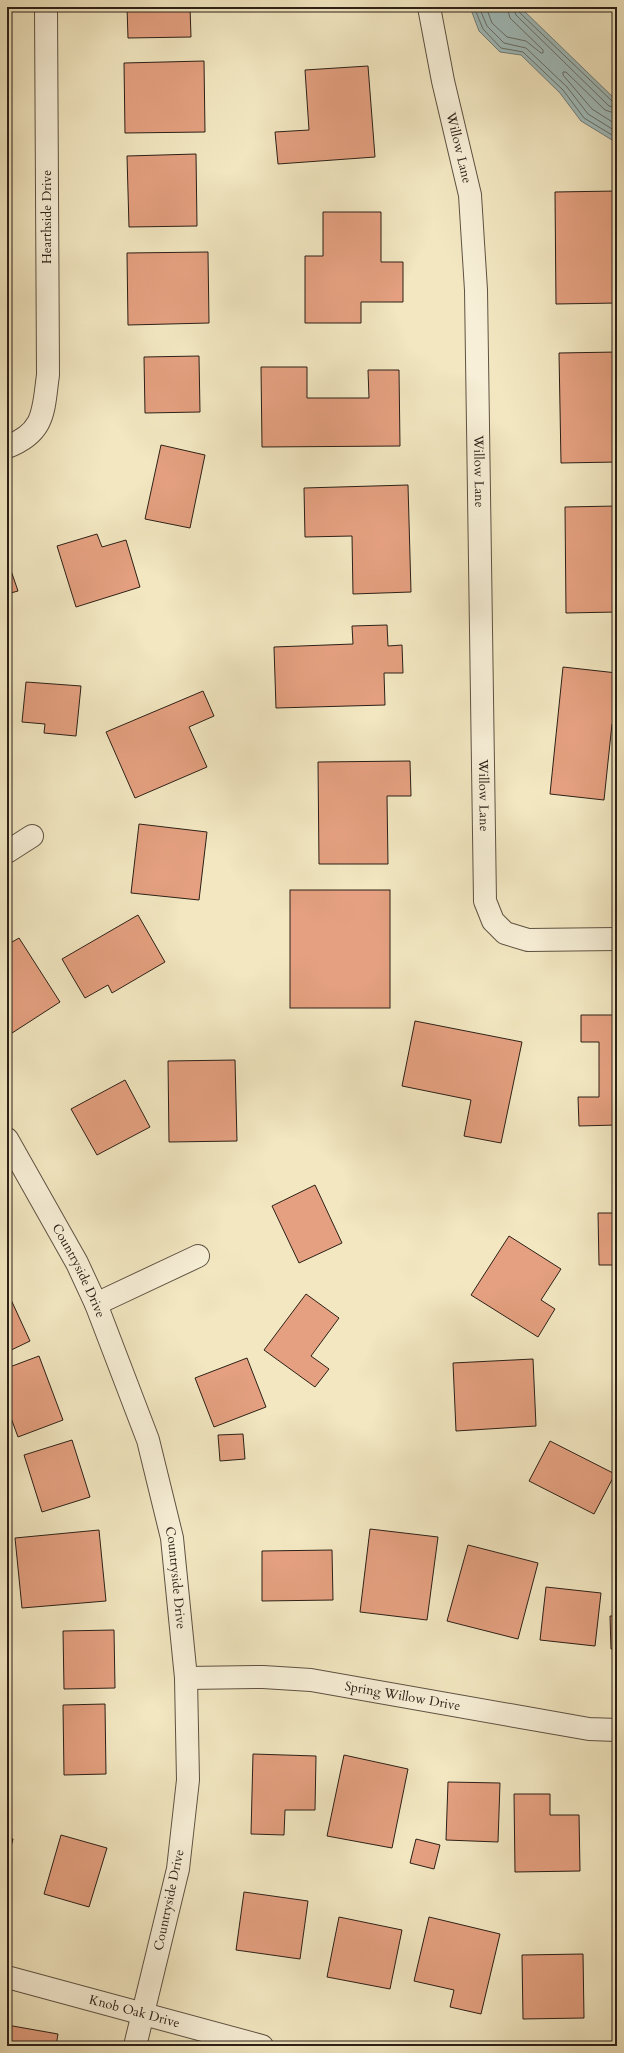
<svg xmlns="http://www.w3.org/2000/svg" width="624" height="2053" viewBox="0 0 624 2053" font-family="Cardo,serif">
<rect width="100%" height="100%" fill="#f2e7c1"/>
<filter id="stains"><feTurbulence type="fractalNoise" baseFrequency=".005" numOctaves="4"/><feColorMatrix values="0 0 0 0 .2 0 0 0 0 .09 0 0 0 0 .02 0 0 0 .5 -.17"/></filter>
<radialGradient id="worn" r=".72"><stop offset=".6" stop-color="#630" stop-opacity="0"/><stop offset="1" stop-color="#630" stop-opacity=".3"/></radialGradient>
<!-- water -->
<polygon fill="#a0bdbd" stroke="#727e7b" points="470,7 520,7 617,101 617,143 581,121 560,93 521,55 500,52 479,31"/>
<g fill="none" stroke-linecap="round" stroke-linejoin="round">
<!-- shore -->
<g stroke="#666e6a" stroke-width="1">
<polyline points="474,7 483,29 501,48 523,52 563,90 584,118 617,138"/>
<polyline points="479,7 487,26 504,43 526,48 567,87 588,114 617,132"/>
<polyline points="486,7 492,23 507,37 526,41 541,53 543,53 543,50 510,18 507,7"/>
<polyline points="513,7 516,15 609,106 617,108"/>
<polyline points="518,7 519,12 613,102 617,103"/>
<polyline points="617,114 605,110 566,72 563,72 563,75 592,109 617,125"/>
</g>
</g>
<!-- building -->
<g fill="#e4a080" stroke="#2c2017">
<polygon points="127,7 190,7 191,37 128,38"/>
<polygon points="204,61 205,132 125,133 124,63"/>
<polygon points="368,66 375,157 278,164 275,132 309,130 305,70"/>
<polygon points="196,154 197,226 129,227 127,156"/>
<polygon points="617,191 617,303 556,304 555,192"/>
<polygon points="323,212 381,212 381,262 403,262 403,302 361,302 361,323 305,323 305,256 323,256"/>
<polygon points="208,252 209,323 128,325 127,253"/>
<polygon points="617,352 617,462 561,463 559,353"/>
<polygon points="199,356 200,412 145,413 144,357"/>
<polygon points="261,367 307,367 307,398 369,398 368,370 399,370 400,446 262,447"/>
<polygon points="161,445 205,455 190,528 145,519"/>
<polygon points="408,485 411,592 353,594 352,536 305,537 304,488"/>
<polygon points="617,506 617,612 566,613 565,507"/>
<polygon points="97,534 102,547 126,540 140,587 76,607 57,546"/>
<polygon points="7,559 18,591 7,594"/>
<polygon points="387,625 388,646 402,645 403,673 384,673 385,705 276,708 274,647 353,644 352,626"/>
<polygon points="563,667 617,673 617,724 612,724 604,800 550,794"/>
<polygon points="26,682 81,686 76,736 44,733 45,724 22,722"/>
<polygon points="203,691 214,716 189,727 207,767 135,798 106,732"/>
<polygon points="410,761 411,796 387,796 388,864 319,864 318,762"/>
<polygon points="139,824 207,832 199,900 131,893"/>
<rect x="290" y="890" width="100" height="118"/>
<polygon points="138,915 165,962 112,993 108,985 85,998 62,959"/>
<polygon points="19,938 60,1002 9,1035 7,1032 7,945"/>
<polygon points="581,1015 617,1015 617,1125 579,1126 578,1097 599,1097 599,1042 581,1042"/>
<polygon points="415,1021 522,1042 501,1143 464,1136 471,1100 402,1086"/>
<polygon points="235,1060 237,1141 169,1142 168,1061"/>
<polygon points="125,1080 150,1127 97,1155 71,1109"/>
<polygon points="315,1185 342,1243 299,1263 272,1206"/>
<polygon points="598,1213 617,1213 617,1265 599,1265"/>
<polygon points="509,1236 561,1269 541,1300 555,1309 538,1337 471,1295"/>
<polygon points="7,1291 30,1341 7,1352"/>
<polygon points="306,1294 339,1318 311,1356 329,1369 315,1387 264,1350"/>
<polygon points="39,1356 63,1420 18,1437 7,1407 7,1368"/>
<polygon points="247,1358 266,1407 214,1427 195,1378"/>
<polygon points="533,1359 536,1426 456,1431 453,1363"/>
<polygon points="243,1434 245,1459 220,1461 218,1435"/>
<polygon points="72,1440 90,1497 42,1512 24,1455"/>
<polygon points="550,1441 615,1474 594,1514 529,1481"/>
<polygon points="370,1529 438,1537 427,1620 360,1612"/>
<polygon points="99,1530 106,1601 22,1608 15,1538"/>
<polygon points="468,1545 538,1563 518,1639 447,1621"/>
<polygon points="332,1550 333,1600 262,1601 262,1551"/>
<polygon points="546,1587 601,1593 595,1646 540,1640"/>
<polygon points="610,1616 617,1616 617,1649 611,1649"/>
<polygon points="114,1630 115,1688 64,1689 63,1631"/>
<polygon points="105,1704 106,1774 64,1775 63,1705"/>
<polygon points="253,1754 316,1756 315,1810 285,1810 284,1835 251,1834"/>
<polygon points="344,1755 408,1769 392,1848 327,1836"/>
<polygon points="448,1782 500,1783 498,1842 446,1840"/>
<polygon points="514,1794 550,1794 550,1815 579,1815 580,1871 515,1872"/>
<polygon points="61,1835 107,1848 89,1907 44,1894"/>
<polygon points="7,1837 13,1839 7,1862"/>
<polygon points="416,1839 440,1845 434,1869 410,1863"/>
<polygon points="244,1892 308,1901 300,1959 236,1950"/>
<polygon points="339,1917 402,1930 390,1989 327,1977"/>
<polygon points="429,1917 500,1934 481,2014 450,2007 454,1990 414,1981"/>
<polygon points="583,1954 584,2018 523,2019 522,1955"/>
<polygon points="7,2025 58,2034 56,2046 7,2046"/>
</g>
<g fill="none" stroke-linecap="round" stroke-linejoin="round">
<defs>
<g id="minor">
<path id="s1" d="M429,7l14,74 27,114 6,95 9,611 8,20 12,12 23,7 89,-1"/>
<path d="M7,447c39,-15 36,-37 41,-72l-2,-368"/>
<polyline points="7,852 32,836"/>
<path id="s2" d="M7,1139l70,124 19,41 52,136 24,98 14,140 2,102 -10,89 -43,177"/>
<polyline points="96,1304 198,1256"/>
<path id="s3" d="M186,1678l77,-1 48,3 278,49 28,1"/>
<path id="s4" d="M7,1977l255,69"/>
</g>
</defs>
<!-- minor casing -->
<use href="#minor" stroke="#5e5242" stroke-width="24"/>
<!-- minor -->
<use href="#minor" stroke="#f7efd7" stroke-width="22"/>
</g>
<g text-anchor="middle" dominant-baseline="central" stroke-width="3" stroke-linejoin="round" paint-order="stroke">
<!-- street labels -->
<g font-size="13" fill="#2c2017" stroke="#f7efd7">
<text stroke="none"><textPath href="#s1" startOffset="144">Willow Lane</textPath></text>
<text transform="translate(47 217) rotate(-90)">Hearthside Drive</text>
<text stroke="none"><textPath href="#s1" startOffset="469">Willow Lane</textPath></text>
<text stroke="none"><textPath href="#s1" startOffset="793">Willow Lane</textPath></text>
<text stroke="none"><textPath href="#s2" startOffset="150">Countryside Drive</textPath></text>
<text stroke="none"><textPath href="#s2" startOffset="474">Countryside Drive</textPath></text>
<text stroke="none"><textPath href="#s3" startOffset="218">Spring Willow Drive</textPath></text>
<text transform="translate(169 1900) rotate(-78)">Countryside Drive</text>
<text stroke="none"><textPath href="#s4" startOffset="132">Knob Oak Drive</textPath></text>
</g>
</g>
<!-- margin -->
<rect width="624" height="2053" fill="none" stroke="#f2e7c1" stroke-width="24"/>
<rect x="8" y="8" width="608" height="2037" fill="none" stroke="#2c2017" stroke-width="2"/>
<rect x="12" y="12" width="600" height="2029" fill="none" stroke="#2c2017"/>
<rect width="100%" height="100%" filter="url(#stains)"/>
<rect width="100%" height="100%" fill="url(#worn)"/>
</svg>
